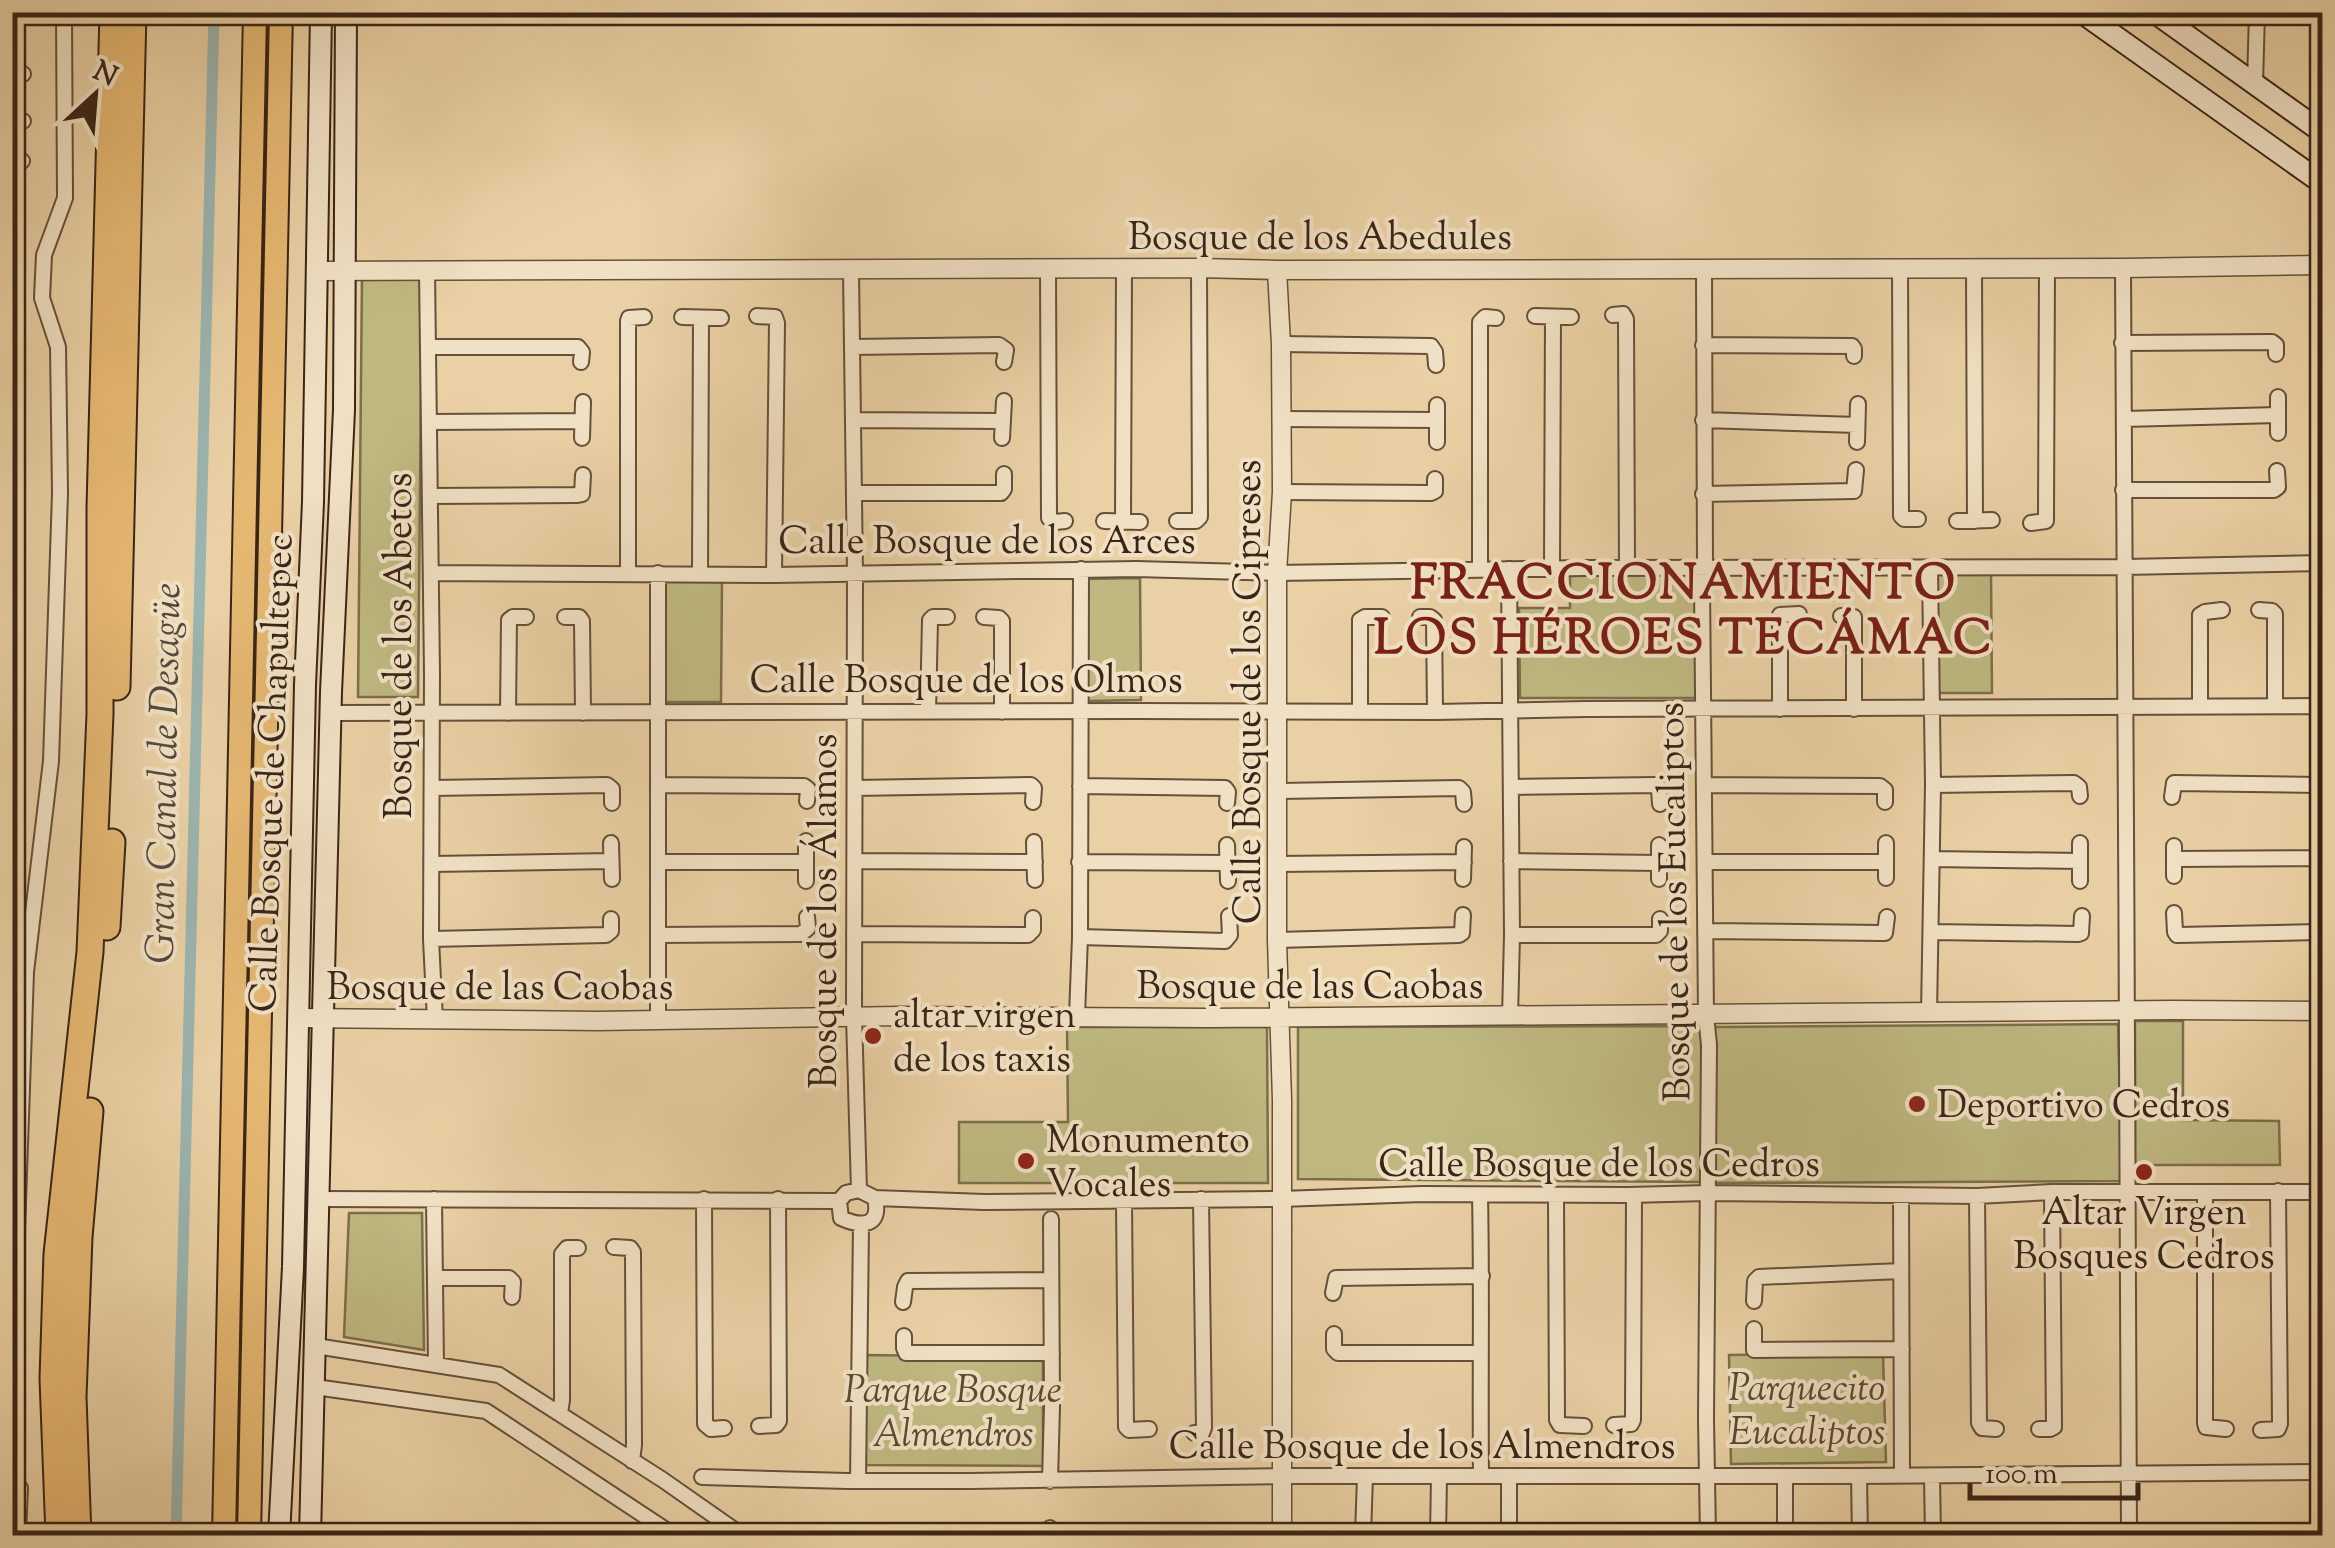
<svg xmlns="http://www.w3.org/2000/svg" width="2335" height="1548" viewBox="0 0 2335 1548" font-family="'Sorts Mill Goudy',serif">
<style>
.green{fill:#bfb981;stroke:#7c6f4c;stroke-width:2.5}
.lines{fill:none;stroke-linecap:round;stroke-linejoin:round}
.canal{stroke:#9bb5b0;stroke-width:11}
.minor-casing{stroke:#66503a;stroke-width:18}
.tertiary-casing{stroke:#66503a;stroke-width:21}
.secondary-casing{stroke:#3a2517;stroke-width:24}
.trunk-casing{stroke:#3a2517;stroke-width:26}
.motorway-casing{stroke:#3a2517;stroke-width:29}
.minor{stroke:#f1e1c4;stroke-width:14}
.tertiary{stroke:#f1e1c4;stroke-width:18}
.secondary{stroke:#f1e1c4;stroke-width:20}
.trunk{stroke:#e5b872;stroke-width:22}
.motorway{stroke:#e5b872;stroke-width:25}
.poi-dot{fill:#8f2418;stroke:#f1e1c4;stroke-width:4}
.labels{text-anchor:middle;stroke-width:8;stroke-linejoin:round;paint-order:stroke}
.street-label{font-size:38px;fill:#3a2517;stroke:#f1e1c4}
.poi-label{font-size:38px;fill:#3a2517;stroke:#f1e1c4;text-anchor:start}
.park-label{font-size:38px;font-style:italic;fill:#5b4a32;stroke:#f1e1c4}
.water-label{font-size:40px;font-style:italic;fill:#52493d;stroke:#f1e1c4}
.district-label{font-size:48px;font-weight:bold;letter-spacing:2.5px;fill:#7a1f14;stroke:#f1e1c4}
</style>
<rect width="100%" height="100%" fill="#ead1a5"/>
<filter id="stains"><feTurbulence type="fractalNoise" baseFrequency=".002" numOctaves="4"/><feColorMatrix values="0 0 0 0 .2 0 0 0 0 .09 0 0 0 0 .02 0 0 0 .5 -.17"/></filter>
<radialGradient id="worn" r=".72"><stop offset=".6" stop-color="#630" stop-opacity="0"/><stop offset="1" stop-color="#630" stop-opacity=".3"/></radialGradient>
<path class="green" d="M362 276 422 277 418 697H358Z
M1937 572H1991L1992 693H1937Z
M1695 574 1696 698H1520L1519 608H1570V575Z
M1140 578 1141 700 1088 701 1086 579Z
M664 579 722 580 721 702H665Z
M2135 1021H2183V1120L2279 1121 2280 1165H2135Z
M2118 1024 2122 1181 1714 1183 1715 1027Z
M1701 1026 1702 1182 1298 1179V1027Z
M1067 1027H1267L1268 1183H959V1122H1068Z
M349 1213H422L424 1350 344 1337Z
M1883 1353 1886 1462 1731 1464 1729 1355Z
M863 1355 1043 1357V1466L863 1465Z"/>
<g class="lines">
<path class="canal" d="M176 1536 214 12"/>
<defs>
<path id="minor" d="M12 27H14
M12 73 23 74
M2255 84 2257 12
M12 121H23
M12 160 22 161
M1704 268 1705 569 1702 584 1706 1015 1709 1045 1706 1419 1708 1536
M1900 268 1901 516 1904 519H1918
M1974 268 1975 521
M2123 268C2122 691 2131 1113 2129 1536
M1048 269 1049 518 1055 522 1065 521
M427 271 432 673 431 939 435 1020
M851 271 855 573 854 1016 859 1190
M2322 311 2320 315 2322 487
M1613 315 1623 314 1626 319 1627 568
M757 316 775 317 777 323 774 575
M1535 316 1571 317
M682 317 721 318
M2122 343 2272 342 2276 345V354
M1281 344 1431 346 1435 352 1436 365
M1703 345 1852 346 1854 349V356
M428 347H578L582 352 581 362
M852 347 999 345 1006 350 1004 362
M1437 405V442
M1281 419 1437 420
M2124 419 2278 415
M853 420 1003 421
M1703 420 1857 425
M429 422 582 421
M2278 433V397
M582 438 583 402
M1002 438 1004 401
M1857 442 1858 404
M2123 490H2274L2278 487 2277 471
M1282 492 1431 493 1435 491V479
M854 493H1001L1004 489V474
M1703 494 1854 491 1856 470
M431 496 576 495 582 494 583 475
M1104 521 1140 522
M1177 521H1196L1200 517 1199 268
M1957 521 1992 520
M1123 522 1124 268
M2031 523 2046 521V517L2047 267
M1509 569 1512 935 1510 1017
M1552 569 1553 317
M1480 570V322L1485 317 1496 318
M432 573 774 575 1136 569 1277 573 1584 568 2124 567 2322 563
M628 573V321L629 318 644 317
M658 573V1020
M700 574 701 318
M2259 610 2272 611 2275 614V705
M1841 616 1854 617V709
M565 617H579L582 621 583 713
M984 617 999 618 1002 621V712
M1420 617H1430L1434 620 1435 712
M2318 705 2321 1011
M2200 706V615L2205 612 2222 610
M1780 709V615L1799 614
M928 712 930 620 933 617H947
M1360 712V620L1365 617H1382
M330 713 1135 711 1435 712 1585 709 2322 706
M508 713 509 620 513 617H526
M658 785 804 786 808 789 807 801
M1704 785 1880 786 1885 790V802
M1933 785 2074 783 2079 787 2080 796
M1080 786 1225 788 1228 792 1227 803
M1511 787 1656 785 1659 789 1660 804
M432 788 607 785 612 789V803
M855 788 1031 785 1034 788 1033 802
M1279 791 1459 788 1463 792 1464 804
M2172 797 2174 783 2319 785
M806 841V881
M1034 842 1035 880
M611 843 612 879
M2080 843V881
M1227 845 1228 881
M2174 846V876
M1932 859 2080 861
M2174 859 2319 858
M855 861 1035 862
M1511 861 1659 863
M658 862H806
M1079 862 1227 863
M1706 862H1886
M432 864 611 861
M1278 864 1464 862
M1886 878V843
M1463 879 1464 847
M1659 879V845
M2174 913 2175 932 2177 935 2319 932
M1705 931 1881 933H1885L1887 917
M1932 932 2078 934 2081 933 2082 916
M854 934 1028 935 1033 930V918
M658 935 801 934 808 928 807 917
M1512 935H1656L1660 931V919
M1080 937 1225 941 1230 935 1229 916
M431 939 606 935 611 931V919
M1277 940 1459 935 1462 933 1463 915
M1929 1013 1933 785 1930 568
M1077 1016 1080 937 1081 569
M859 1190 875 1198C881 1226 863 1228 841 1218L839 1201 846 1193Z
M2205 1192V1423L2206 1427 2226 1429
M1480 1195C1482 1289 1480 1383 1481 1476
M1556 1195 1557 1420 1560 1425 1584 1426
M1901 1195 1902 1476
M1977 1196 1979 1423 1982 1428 1996 1429
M875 1198 984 1202 1281 1199 1422 1194 1628 1195 1708 1193 1977 1196 2052 1192H2322
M319 1199 839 1201
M434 1199 436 1365
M704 1199 705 1424 711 1429 724 1428
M1124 1200 1126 1427 1129 1430 1149 1429
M614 1247 630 1248 633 1252 634 1445 632 1461
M435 1278H509L513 1282 512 1297
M1333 1293 1336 1278 1482 1276
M1754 1301 1755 1281 1759 1277 1901 1271
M903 1302 905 1287 908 1281 1051 1280
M14 1318 26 972 51 761 60 493 58 347 42 298 44 255 65 198 64 12
M1754 1329V1350L1902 1349
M1334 1334V1349L1338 1353H1480
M904 1336V1348L906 1353H1052
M316 1346 499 1375 663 1480 743 1536
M315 1387 486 1411 675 1536
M560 1414 562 1400V1254L567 1248H578
M1614 1425 1631 1424 1633 1420 1634 1195
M759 1426 776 1425 779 1421 778 1199
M2039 1429H2050L2054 1427 2052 1192
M2261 1430 2278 1429 2280 1424 2278 1191
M1194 1433H1202L1204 1428 1201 1199
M1859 1476 1860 1536
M1932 1476 1933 1536
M702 1477 848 1481H971L1282 1476H1859L2322 1472
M858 1481 861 1225
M1050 1481 1052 1406 1051 1219
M1050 1528V1536
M18 1536 20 1488
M1363 1536 1365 1476
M1438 1536 1439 1477
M1509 1536V1476
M1785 1536V1476"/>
<path id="tertiary" d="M1277 270 1281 344 1282 492 1277 573V940L1282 1100V1536
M317 271 1199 268 1277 270 2123 268 2322 265
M298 1018 598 1021 899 1016 1208 1018 2172 1010 2322 1011"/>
<path id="secondary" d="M2081 12 2322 183
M2154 12 2322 132
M279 1536 293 1267 305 685 313 502 321 12
M310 1536 331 692 344 410 346 12"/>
<path id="trunk" d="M224 1536 255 12
M249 1536 281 12"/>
<path id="motorway" d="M117 687 133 12
M107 927 112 842
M59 1536 53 1379 57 1254 90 952 100 714V508L113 12
M78 1536 73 1397 79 1237 90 1111"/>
</defs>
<use href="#minor" class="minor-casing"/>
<use href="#tertiary" class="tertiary-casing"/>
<use href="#secondary" class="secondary-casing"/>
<use href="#trunk" class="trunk-casing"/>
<use href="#motorway" class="motorway-casing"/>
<use href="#minor" class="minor"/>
<use href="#tertiary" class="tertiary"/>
<use href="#secondary" class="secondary"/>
<use href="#trunk" class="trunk"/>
<use href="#motorway" class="motorway"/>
</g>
<g class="poi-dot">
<circle cx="873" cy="1036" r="10"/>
<circle cx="1917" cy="1104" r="10"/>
<circle cx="1026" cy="1161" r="10"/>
<circle cx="2144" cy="1172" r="10"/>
</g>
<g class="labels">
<g class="street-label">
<text x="1320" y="249">Bosque de los Abedules</text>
<text x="987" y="553">Calle Bosque de los Arces</text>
<text transform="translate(398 646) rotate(-90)" y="13">Bosque de los Abetos</text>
<text x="966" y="692">Calle Bosque de los Olmos</text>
<text transform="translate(1247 692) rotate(-90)" y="13">Calle Bosque de los Cipreses</text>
<text transform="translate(270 773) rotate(-88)" y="13">Calle Bosque de Chapultepec</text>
<text transform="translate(1673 902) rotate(-91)" y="13">Bosque de los Eucaliptos</text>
<text transform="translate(823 911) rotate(-90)" y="13">Bosque de los Álamos</text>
<text x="1310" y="998">Bosque de las Caobas</text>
<text x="500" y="999">Bosque de las Caobas</text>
<text x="1599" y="1176">Calle Bosque de los Cedros</text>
<text x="1422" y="1458">Calle Bosque de los Almendros</text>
</g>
<g class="poi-label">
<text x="893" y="1027">altar virgen<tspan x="893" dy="44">de los taxis</tspan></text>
<text x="1937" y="1117">Deportivo Cedros</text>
<text x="1046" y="1152">Monumento<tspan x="1046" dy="44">Vocales</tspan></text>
<text x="2144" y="1224" text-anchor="middle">Altar Virgen<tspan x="2144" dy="44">Bosques Cedros</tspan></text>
</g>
<g class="park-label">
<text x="1807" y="1400">Parquecito<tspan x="1807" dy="44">Eucaliptos</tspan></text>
<text x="953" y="1402">Parque Bosque<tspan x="953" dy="44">Almendros</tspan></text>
</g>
<g class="water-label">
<text transform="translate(162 773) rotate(-89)" y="14">Gran Canal de Desagüe</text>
</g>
<g class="district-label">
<text x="1684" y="598">FRACCIONAMIENTO<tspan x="1684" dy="55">LOS HÉROES TECÁMAC</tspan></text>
</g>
</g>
<rect width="2335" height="1548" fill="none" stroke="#ead1a5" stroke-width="50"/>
<rect x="15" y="15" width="2305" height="1518" fill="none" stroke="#3a2517" stroke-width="5"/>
<rect x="25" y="25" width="2285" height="1498" fill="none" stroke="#3a2517" stroke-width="2.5"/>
<g transform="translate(95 95) rotate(26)" stroke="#f1e1c4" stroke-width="8" paint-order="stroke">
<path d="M0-8L18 38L0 25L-18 38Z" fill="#3a2517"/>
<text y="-15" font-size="28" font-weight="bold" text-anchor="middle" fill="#3a2517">N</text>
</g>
<path d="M1970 1483v15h168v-15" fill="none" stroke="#3a2517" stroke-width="5"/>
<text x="1985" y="1483" font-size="30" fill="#3a2517" stroke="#f1e1c4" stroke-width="8" paint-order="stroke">100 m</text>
<rect width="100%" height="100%" filter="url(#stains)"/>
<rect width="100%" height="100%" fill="url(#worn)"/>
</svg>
